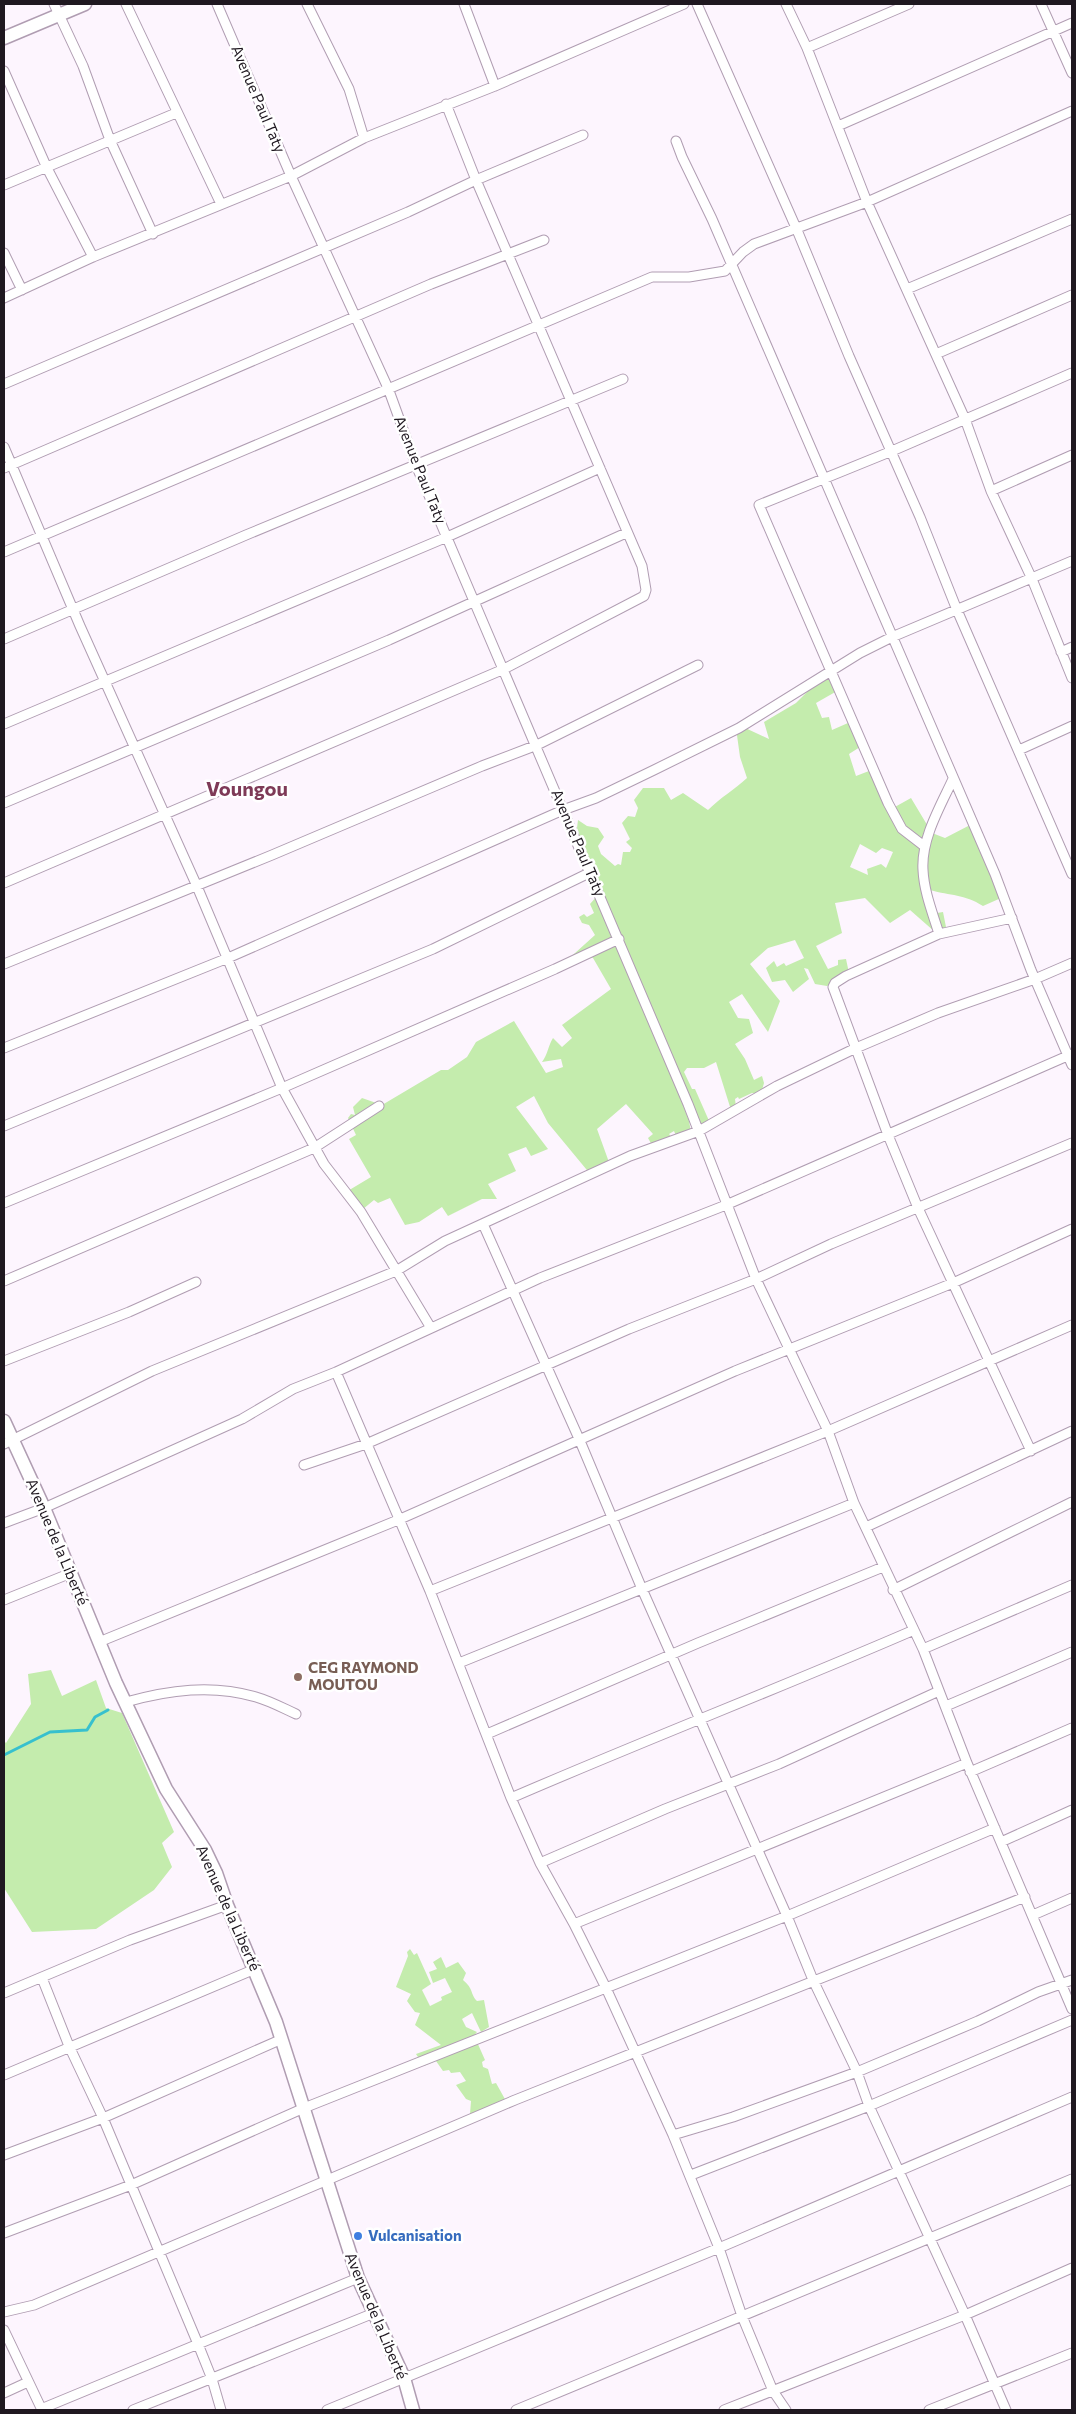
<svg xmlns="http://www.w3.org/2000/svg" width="1076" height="2414" viewBox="0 0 1076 2414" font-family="Commissioner,sans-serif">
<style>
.green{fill:#c4ecad;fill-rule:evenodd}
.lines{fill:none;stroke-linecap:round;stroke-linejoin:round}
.stream{stroke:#37c0ce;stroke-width:3}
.street-casing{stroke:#b09db2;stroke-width:11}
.secondary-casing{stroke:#b09db2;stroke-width:15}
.street{stroke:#fff;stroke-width:9}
.secondary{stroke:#fff;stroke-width:12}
.education-dot{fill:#8d6e63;stroke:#fff;stroke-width:2}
.shop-dot{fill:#3f7fe0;stroke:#fff;stroke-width:2}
.labels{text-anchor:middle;stroke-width:5;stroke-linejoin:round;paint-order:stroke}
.street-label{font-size:15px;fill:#1f1820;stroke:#fff}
.education-label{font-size:15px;font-weight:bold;fill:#785e54;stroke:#fff;text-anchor:start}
.shop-label{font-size:15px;font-weight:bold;fill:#366cbe;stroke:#fff;text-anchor:start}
.district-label{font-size:20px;font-weight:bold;fill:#7e3a57;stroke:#fff}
</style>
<rect width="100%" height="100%" fill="#fdf5fe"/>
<path class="green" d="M830 678 837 691 816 703 822 718 829 717 832 730 848 723 860 747 849 754 856 776 869 771 893 808 911 798 932 833 945 838 972 824 1001 898 983 906C964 894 951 896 930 890L937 913 943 912 946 927 935 932 910 910 890 923 865 898 835 903 842 933 816 946 828 969 838 965V960L846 959 849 973 827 986 815 984 808 969 804 968 809 979 793 992 785 980 772 982 766 968 774 961 777 967 784 963 786 966 804 958 795 940 768 948 750 964 780 1001 768 1032 742 994 729 1002 738 1018 749 1019 753 1033 735 1044 745 1059 754 1080 762 1076 764 1083 761 1094 752 1093 739 1099 738 1097 735 1099 736 1107 731 1110 716 1062 704 1068H687L684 1072 692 1089H695L710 1123 700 1129 666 1059 689 1121 691 1132 677 1138 674 1131 669 1134 673 1139 653 1147 648 1138 653 1134 626 1104 597 1129 610 1165 591 1175 548 1123 534 1096 516 1107 548 1149 531 1156 526 1147 508 1154 516 1171 488 1184 497 1199H482L448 1216 442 1207 419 1222 405 1225 390 1198 378 1203 374 1200 357 1214 346 1192 371 1177 349 1139 356 1135 348 1118 351 1114 355 1115 353 1107 362 1098 382 1105 441 1070H448L467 1057 476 1042 514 1021 546 1073 563 1067 561 1059 542 1062C548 1054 548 1046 553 1038L562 1047 572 1038 562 1025 611 989 593 958 585 953 564 963 595 935 589 925 582 923 579 917 584 914 587 917 594 913 590 904 597 896 577 828 578 820 587 826 598 828 604 837 598 846 601 854 615 866 618 864 621 865 623 852H630L632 848 626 842 630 839 622 823 628 816 635 817 638 808 634 800 643 788H664L671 800 683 793 708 810C721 797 734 790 747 778L740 757 736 728 741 726 769 739 764 722 796 703 818 681ZM860 844 876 853 882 848 893 852 886 868 881 864 867 869 868 875 850 867Z
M51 1670 62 1696 96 1680 106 1708 122 1713 174 1832 162 1843 172 1867 154 1890 96 1929 32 1932 4 1888V1741L6 1743 31 1704 28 1674Z
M410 1949 414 1955 417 1953 431 1984 422 1990 430 2006 442 2000 441 1997 452 1992 445 1978 433 1983 429 1972 437 1969 433 1962 441 1957 446 1968 458 1962 466 1973 463 1980C474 1989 470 1994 477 2001L484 2000 489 2027 481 2032 472 2013 462 2019 466 2027 477 2032 471 2039 477 2042 485 2060 482 2062 483 2067 488 2069 492 2084 496 2083 506 2101 478 2116 470 2114 471 2101 466 2099 456 2085 466 2081 460 2072 451 2073 449 2070 443 2071 436 2061 424 2066 416 2054 441 2045 415 2025 420 2013 415 2012 407 2001 411 1994 396 1987 408 1956 407 1952Z"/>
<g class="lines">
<path class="stream" d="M4 1755 50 1732 87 1730 95 1717 108 1710"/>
<defs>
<path id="street" d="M54 4 83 66 110 140 153 234
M126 4 221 204
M217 4 291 176 388 388 416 465 688 1104 756 1279 828 1431 854 1503 923 1649 967 1763 1072 2009
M307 4 349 89 364 138
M464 4 495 86
M697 4 797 230 849 356 920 517 957 610 1072 874
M786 4 807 48 867 202 965 419 991 491 1032 579 1072 678
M1041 4 1072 73
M807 48 909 4
M4 71 47 168 93 257
M838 126 1072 23
M676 141 682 157 712 219 995 874 1031 970 1072 1065
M4 185 176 113
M4 253 22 290
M907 289 1072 219
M4 298 93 257 291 176 364 138 495 86 684 4
M936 354 1072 295
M4 384 408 212 476 180 583 135
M4 447 80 626 196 884 282 1088 324 1164 361 1212 431 1328
M4 468 431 284 544 240
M991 491 1072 455
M4 552 652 277H689L725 271 743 252 754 244 867 202 1072 111
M4 639 246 535 623 379
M1061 652 1072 647
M4 724 447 537 600 468
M1019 750 1072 726
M4 803 389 640 626 533
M924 846 902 829 888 803 759 505 892 451 1072 373
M4 883 504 669 644 596 646 590 642 566 476 180 446 104
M1012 918 939 934 846 976 835 983 833 987 888 1135 918 1208 1031 1451
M939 934C933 914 924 892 923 870 921 839 940 807 953 779
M4 964 272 855 482 766 537 745 698 665
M4 1048 228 958 563 810 596 798 654 770 739 728 860 653 892 637 1072 561
M4 1126 433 949 591 872
M4 1203 282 1088 555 969 619 939
M483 1224 580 1441 642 1589 787 1916 813 1980 857 2072 869 2106 965 2315 1006 2410
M4 1281 314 1148 379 1106
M4 1361 129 1312 196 1282
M336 1372 430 1591 511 1798 540 1863 574 1924 606 1988 673 2135 719 2248 742 2316 773 2391 786 2410
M4 1444 152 1371 396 1271 445 1241 630 1156 699 1131 777 1086 856 1048 938 1013 1035 979 1072 963
M304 1465 366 1444 629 1329 756 1279 831 1244 1072 1143
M4 1523 44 1508 242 1419 293 1389 336 1372 540 1278 726 1205 1072 1054
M866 1527 1072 1431
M893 1590 1072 1502
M430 1591 828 1431 1072 1325
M4 1600 71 1573
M99 1642 398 1520 735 1371 953 1283 1072 1229
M923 1649 1072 1585
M459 1663 854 1503
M126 1702C169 1690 212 1684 256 1697 270 1701 283 1708 296 1714
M946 1706 1072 1652
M487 1734 698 1643 883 1567
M970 1772 1072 1728
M511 1798C645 1740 780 1688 914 1630
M1001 1842 1072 1810
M540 1863 665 1809 779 1764 939 1691
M1033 1915 1072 1898
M574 1924 967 1763
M42 1978 69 2046 103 2118 198 2344 212 2379 221 2410
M4 1993 130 1940 227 1905
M4 2075 255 1969
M673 2135 733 2117 857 2072 978 2021 1038 1992 1072 1980
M4 2155 103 2118 282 2039
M691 2175 869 2106 1072 2020
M4 2233 131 2185 304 2108 787 1916 995 1828
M4 2312 34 2305 515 2100 1025 1897
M4 2330 42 2410
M4 2393 28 2382
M41 2409 358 2278
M133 2410 374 2313
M327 2410 719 2248 1072 2097
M516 2410 1072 2179
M724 2410 965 2315 1072 2268
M929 2410 1072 2353"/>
<path id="secondary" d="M4 38 85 4
M4 1421 44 1508 116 1683 166 1789 205 1850 216 1873 227 1905 276 2022 358 2278 404 2378 413 2410"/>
</defs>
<use href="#street" class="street-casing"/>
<use href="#secondary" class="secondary-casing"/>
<use href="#street" class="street"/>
<use href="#secondary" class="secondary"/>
</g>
<circle class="education-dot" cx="298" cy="1677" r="5"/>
<circle class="shop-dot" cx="358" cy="2236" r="5"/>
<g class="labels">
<g class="street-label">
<text transform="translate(258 99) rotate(67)" y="5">Avenue Paul Taty</text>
<text transform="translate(420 470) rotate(68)" y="5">Avenue Paul Taty</text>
<text transform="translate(578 843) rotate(67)" y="5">Avenue Paul Taty</text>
<text transform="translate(57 1542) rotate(67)" y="5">Avenue de la Liberté</text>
<text transform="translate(228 1908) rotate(66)" y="5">Avenue de la Liberté</text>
<text transform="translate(376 2316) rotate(67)" y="5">Avenue de la Liberté</text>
</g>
<g class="education-label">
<text x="308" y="1673">CEG RAYMOND<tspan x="308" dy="17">MOUTOU</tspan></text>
</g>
<g class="shop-label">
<text x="368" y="2241">Vulcanisation</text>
</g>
<g class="district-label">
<text x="247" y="796">Voungou</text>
</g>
</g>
<rect width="1076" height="2414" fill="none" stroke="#1f1820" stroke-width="10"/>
</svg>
